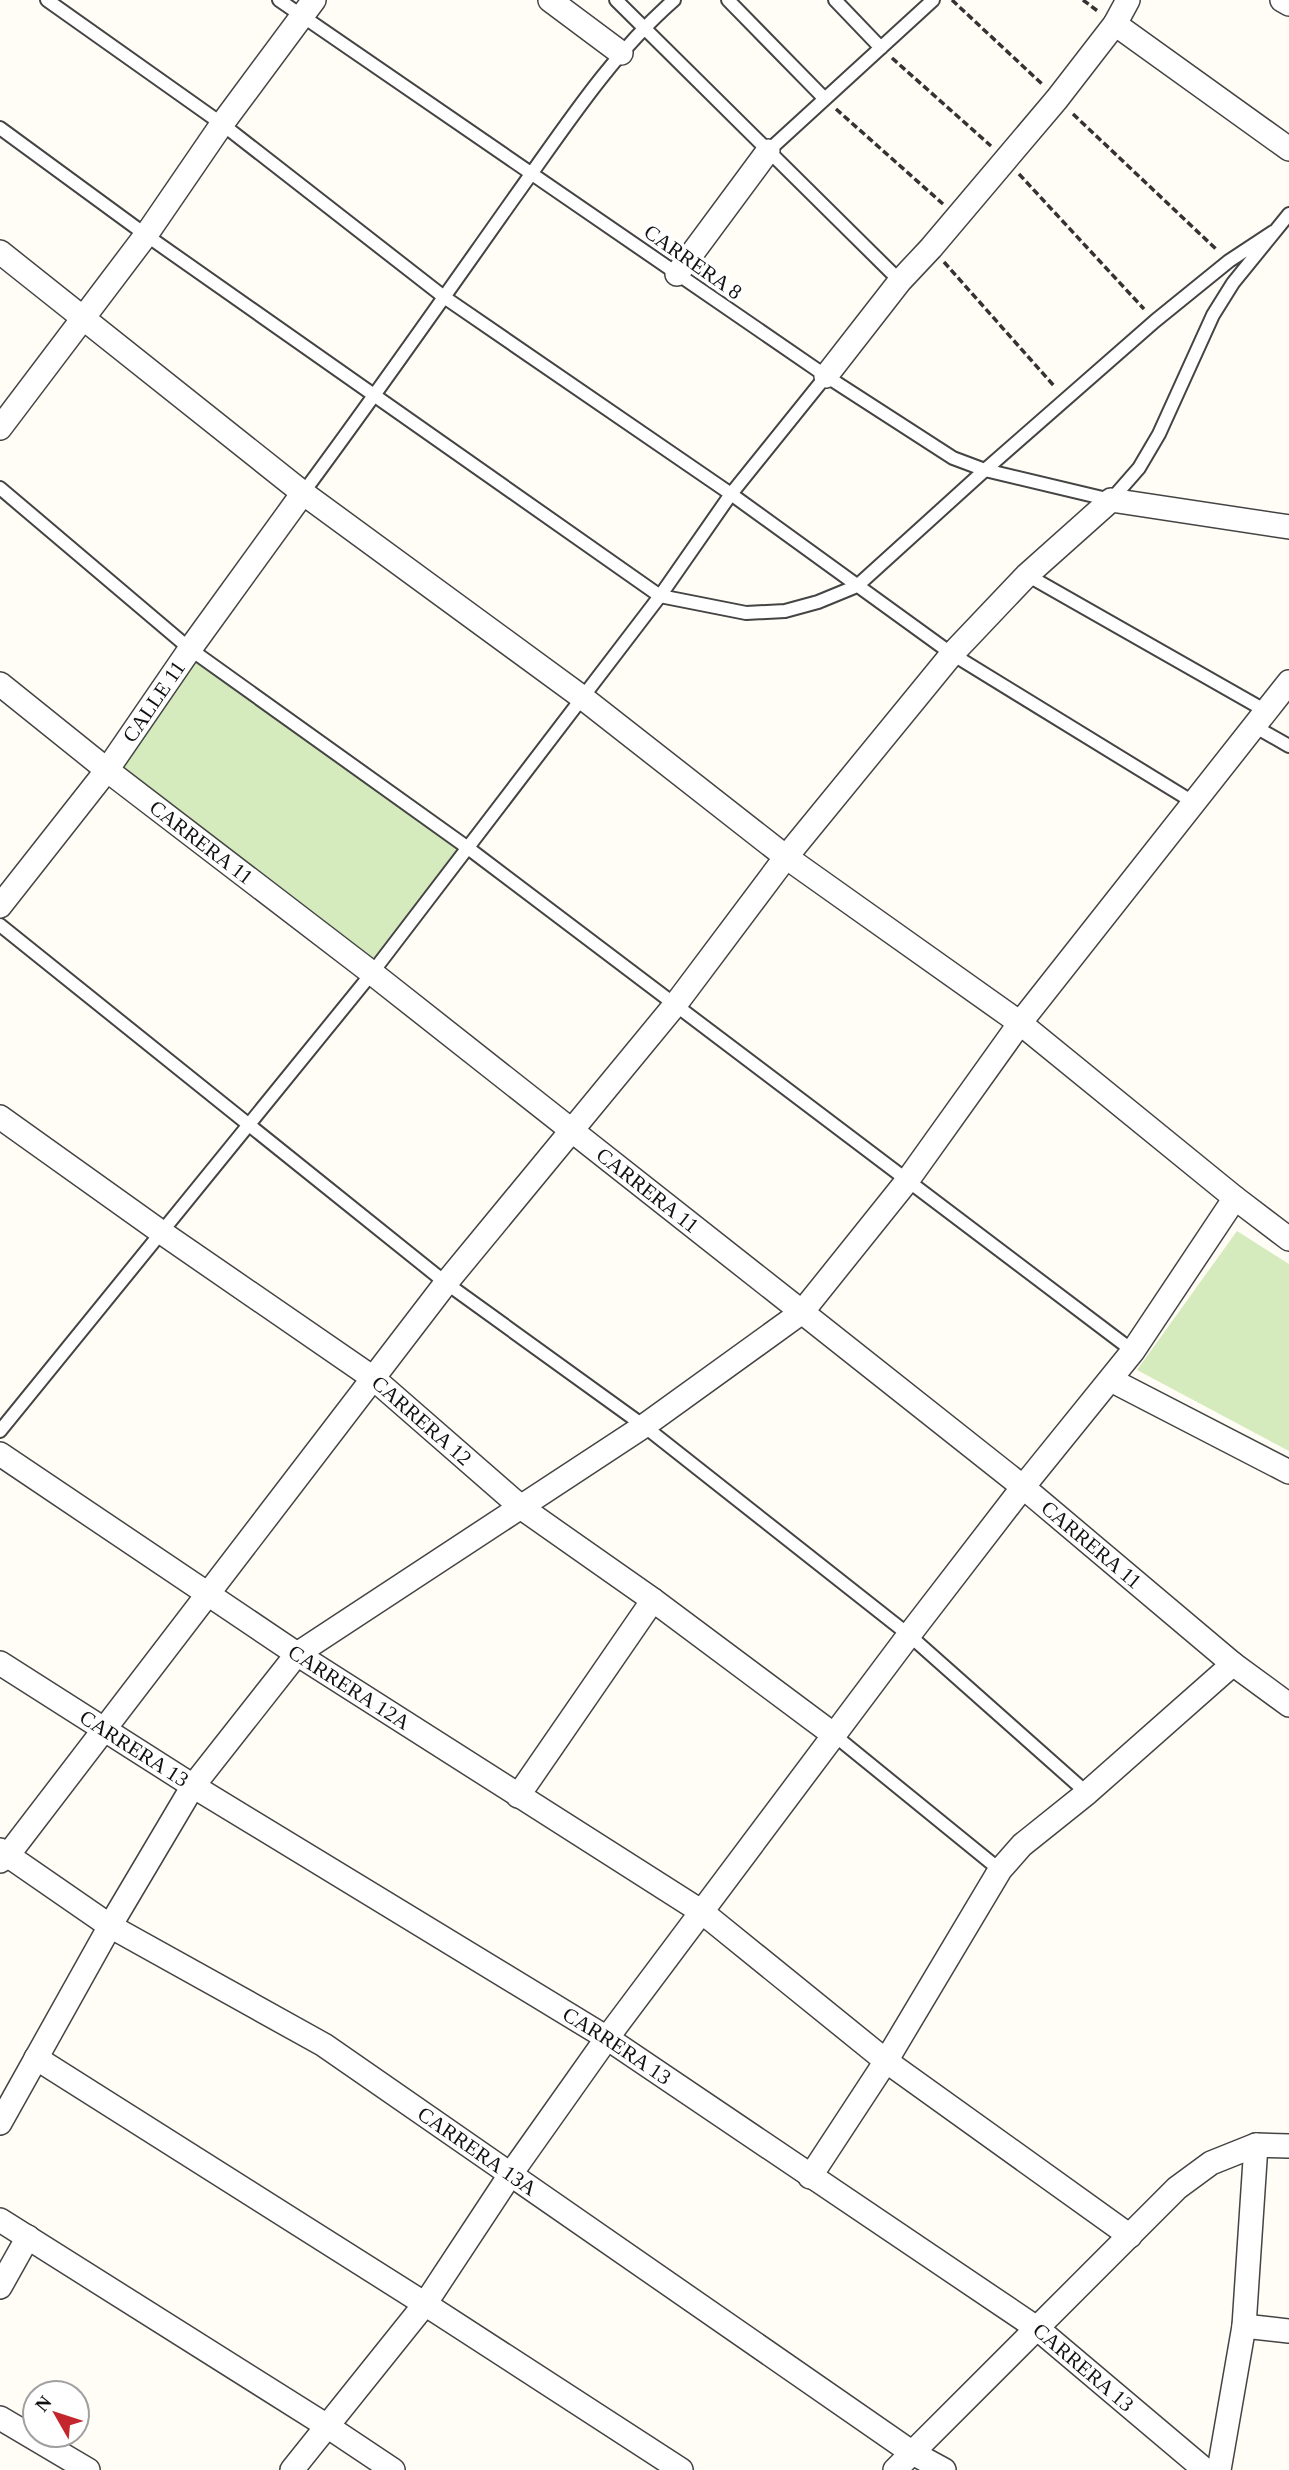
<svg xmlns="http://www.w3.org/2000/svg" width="1289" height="2470" viewBox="0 0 1289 2470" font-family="'Times New Roman',serif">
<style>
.park{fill:#d5ebbd}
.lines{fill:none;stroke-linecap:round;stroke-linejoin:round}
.service-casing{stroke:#444;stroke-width:16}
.minor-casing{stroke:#444;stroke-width:26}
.path{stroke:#333;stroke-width:3.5;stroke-dasharray:7 3.5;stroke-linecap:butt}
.service{stroke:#fff;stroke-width:12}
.minor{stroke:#fff;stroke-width:23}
.labels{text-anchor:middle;stroke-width:7;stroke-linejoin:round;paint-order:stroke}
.street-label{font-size:21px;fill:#111;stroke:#fff}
</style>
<rect width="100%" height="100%" fill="#fffdf5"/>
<path class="park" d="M192 655 460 849 369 966 115 769Z
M1237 1231 1289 1264V1451L1137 1370Z"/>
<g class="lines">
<defs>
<path id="service" d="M47 0 222 124 444 297 731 494 952 654 1193 802
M279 0 826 376 953 458 985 470 1111 500 1139 468 1159 434 1213 315 1233 283 1289 214
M616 0 900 281
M728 0 824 98
M835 0 881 48
M0 128 146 235 660 596 746 613 785 611 818 602 857 586 985 470 1155 321 1229 261 1273 232
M768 151 933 0
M0 488 190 649 468 848 1133 1351
M303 493C375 396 444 297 514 198 563 130 610 56 674 0
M1027 575 1266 711
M1254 726 1289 746
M0 925 446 1283 644 1426 909 1635 1087 1793
M0 1431 372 973 660 596 731 494 826 376
M834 1735 1000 1870"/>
<g id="minor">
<path d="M550 0 621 53"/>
<path d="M1282 0 1289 4"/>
<path d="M1115 24 1289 149"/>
<path d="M0 252 303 493 583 698 786 857 1020 1023 1235 1198 1289 1239"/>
<path d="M677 274 768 151"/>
<path d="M826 376 900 281 931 248 1057 99 1115 24 1128 0"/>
<path d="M0 428 146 235 222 124 314 0"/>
<path id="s1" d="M0 684 107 770 372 973 802 1312 1023 1487 1233 1664 1289 1705"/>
<path id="s2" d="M0 906 107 770 190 649 303 493"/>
<path id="s3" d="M0 1117 161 1232 373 1378 522 1508 653 1600 834 1735"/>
<path d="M1111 1380 1289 1472"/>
<path id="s4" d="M0 1454 297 1654 702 1912 886 2061 1130 2236"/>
<path id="s5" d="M0 1663 193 1786 607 2038 1038 2329 1205 2470"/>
<path d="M518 1796 653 1600"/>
<path id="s6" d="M0 1850 110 1926 324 2045 911 2452 944 2470"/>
<path d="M0 1861 8 1855 446 1283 675 1005 786 857 952 654 1027 575 1111 500 1289 527"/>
<path d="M36 2058 425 2304 681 2470"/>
<path d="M0 2123 110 1926 193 1786 297 1654 644 1426 802 1312 907 1181 1020 1023 1289 682"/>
<path d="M810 2177 886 2061 1000 1870 1022 1845 1087 1793 1233 1664"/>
<path d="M0 2220 327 2426 393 2470"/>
<path d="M0 2287 28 2237"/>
<path d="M1244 2326 1289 2331"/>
<path d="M0 2418 88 2470"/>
<path d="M292 2470 425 2304 510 2175 607 2038 909 1635 1023 1487 1133 1351 1235 1198"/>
<path d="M895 2470 1177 2188 1211 2163 1256 2145"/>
<path d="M1219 2470 1244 2326 1256 2145 1289 2146"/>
</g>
</defs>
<use href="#service" class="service-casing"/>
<use href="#minor" class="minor-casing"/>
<path class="path" d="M952 0 1042 84
M1083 0 1099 12
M892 58 991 146
M836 109 943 204
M1073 114 1217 250
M1019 174 1144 309
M944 262 1055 387"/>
<use href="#service" class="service"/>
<use href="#minor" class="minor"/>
</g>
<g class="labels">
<g class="street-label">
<text transform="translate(693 262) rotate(35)" y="7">CARRERA 8</text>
<text dy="7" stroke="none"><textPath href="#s2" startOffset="256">CALLE 11</textPath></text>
<text dy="7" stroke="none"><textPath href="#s1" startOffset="256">CARRERA 11</textPath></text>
<text dy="7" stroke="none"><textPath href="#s1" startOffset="822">CARRERA 11</textPath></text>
<text dy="7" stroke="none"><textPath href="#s3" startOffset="520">CARRERA 12</textPath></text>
<text dy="7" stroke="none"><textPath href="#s1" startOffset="1390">CARRERA 11</textPath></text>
<text dy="7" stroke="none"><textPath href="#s4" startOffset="420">CARRERA 12A</textPath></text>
<text dy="7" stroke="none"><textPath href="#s5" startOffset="159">CARRERA 13</textPath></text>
<text dy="7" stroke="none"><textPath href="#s5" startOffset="726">CARRERA 13</textPath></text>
<text dy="7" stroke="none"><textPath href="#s6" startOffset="565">CARRERA 13A</textPath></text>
<text dy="7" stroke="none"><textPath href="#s5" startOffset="1293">CARRERA 13</textPath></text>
</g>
</g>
<g transform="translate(56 2414) rotate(309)"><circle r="33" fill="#ffffff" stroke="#a0a0a0" stroke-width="2"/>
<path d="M0-5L12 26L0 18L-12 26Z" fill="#c4262e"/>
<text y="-10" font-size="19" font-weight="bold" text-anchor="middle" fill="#111111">N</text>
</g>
</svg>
